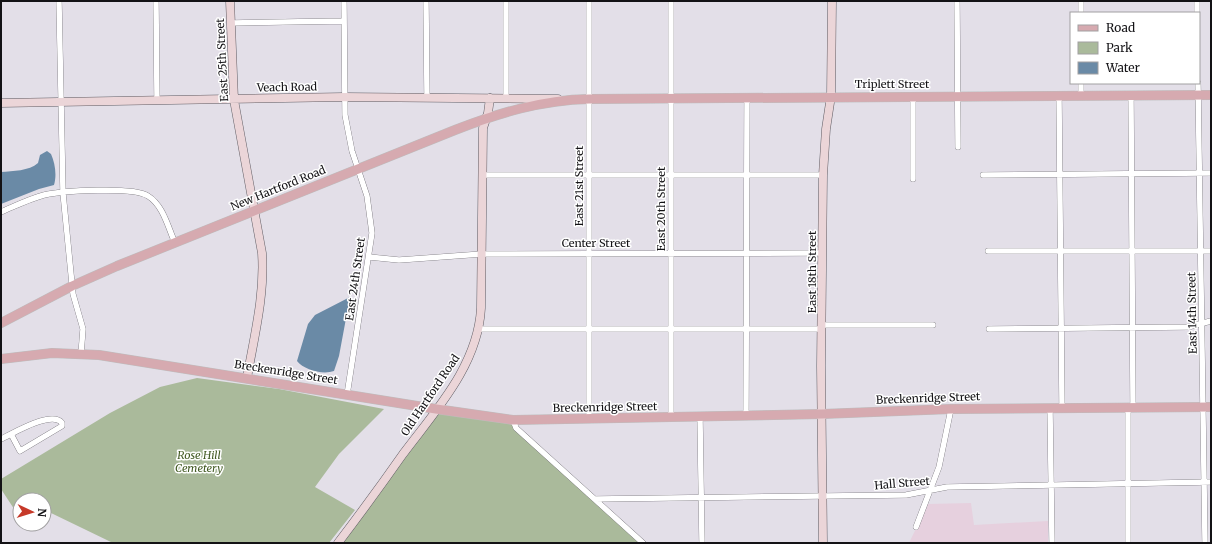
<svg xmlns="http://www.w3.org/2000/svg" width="1212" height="544" viewBox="0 0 1212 544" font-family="Merriweather,serif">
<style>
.industrial{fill:#e6d0de}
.green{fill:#aaba9b}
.water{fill:#6a8aa6}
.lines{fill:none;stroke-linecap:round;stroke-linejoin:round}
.street-casing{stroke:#605d64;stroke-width:6}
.secondary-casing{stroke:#605d64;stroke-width:9}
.primary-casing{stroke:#bdbdbd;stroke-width:10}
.street{stroke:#fff;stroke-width:5.5}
.secondary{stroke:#ebd5d8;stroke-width:8}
.primary{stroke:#d6aab0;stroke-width:9}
.labels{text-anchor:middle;stroke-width:3;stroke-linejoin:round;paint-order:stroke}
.street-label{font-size:11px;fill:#131215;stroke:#fff}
.park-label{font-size:11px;font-style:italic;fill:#425a23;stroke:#fff}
</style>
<rect width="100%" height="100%" fill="#e3dfe8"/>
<path class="industrial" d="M971 503 974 525 1048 521V543H909L928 504Z"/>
<path class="green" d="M197 378 279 389 384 409 339 454 315 487 355 510 329 543H113L51 513 44 519V500H20V518L1 489V479L110 413 160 387Z
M436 409 513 420 516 428 643 543H338Z"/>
<path class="water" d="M47 151 51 154C55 163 57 175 54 185L39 189 1 204V172C13 171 29 171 38 163L40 155Z
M350 297 339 356 334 371C323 375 304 370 297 361L308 324 315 315Z"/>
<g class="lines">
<defs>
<path id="street" d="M59 1 63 193 73 294 83 329 81 354
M156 1 157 101
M344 1 345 115 352 151 367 196 372 233 347 395
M426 1 427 98
M506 1V98
M589 1V419
M671 1V417
M957 1 958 147
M1197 1V13
M1081 13V1
M231 23 344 21
M1198 83 1205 543
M1059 95 1062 408
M1081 95V83
M1131 95 1133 408
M482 175H823
M983 175 1211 173
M913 179V96
M1 212C15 206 29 199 44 195 62 191 133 186 148 196 163 205 168 227 175 243
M988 251H1211
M369 257 399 260 482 254 823 253
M822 325H933
M479 329H822
M989 329 1188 327 1211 321
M1050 408 1052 543
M1128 408V543
M746 416 747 97
M700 417 702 543
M513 420 516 428 643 543
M1 439C14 433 52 410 62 423V426L20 451 11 434
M595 499 906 495 947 487 1211 482
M916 527 939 467 951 409"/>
<path id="secondary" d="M230 1 234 100 262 253C265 295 254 337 247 378
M1 103 344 97 558 99
M338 543C360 514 382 484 403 454 436 410 478 365 481 308L483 128 488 113 490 98
M823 543 821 366 823 175 826 129 831 96 832 1"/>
<path id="primary" d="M1 323 72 286 117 266 455 130C499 113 541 100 589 99L1211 95
M1 359 52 353 99 355 436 409 513 420 822 414 951 409 1211 407"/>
</defs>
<use href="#street" class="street-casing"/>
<use href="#secondary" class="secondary-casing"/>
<use href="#primary" class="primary-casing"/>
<use href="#street" class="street"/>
<use href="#secondary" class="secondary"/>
<use href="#primary" class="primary"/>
</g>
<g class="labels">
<g class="street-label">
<text transform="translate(222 60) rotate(-93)" y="4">East 25th Street</text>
<text x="892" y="88">Triplett Street</text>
<text transform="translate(287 87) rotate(-1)" y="4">Veach Road</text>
<text transform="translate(579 186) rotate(-90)" y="4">East 21st Street</text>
<text transform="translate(278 188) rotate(-22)" y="4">New Hartford Road</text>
<text transform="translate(661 209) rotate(-90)" y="4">East 20th Street</text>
<text x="596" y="247">Center Street</text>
<text transform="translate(812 272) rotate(-90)" y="4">East 18th Street</text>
<text transform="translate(355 279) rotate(-82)" y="4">East 24th Street</text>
<text transform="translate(1192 313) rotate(-91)" y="4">East 14th Street</text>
<text transform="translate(286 372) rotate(9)" y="4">Breckenridge Street</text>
<text transform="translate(430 395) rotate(-56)" y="4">Old Hartford Road</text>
<text transform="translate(928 398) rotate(-2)" y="4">Breckenridge Street</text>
<text transform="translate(605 407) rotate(-1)" y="4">Breckenridge Street</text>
<text transform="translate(902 483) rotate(-5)" y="4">Hall Street</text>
</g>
<g class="park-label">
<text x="199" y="459">Rose Hill<tspan x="199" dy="13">Cemetery</tspan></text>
</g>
</g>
<rect width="1212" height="544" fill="none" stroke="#131215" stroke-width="4"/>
<rect x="1070" y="12" width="130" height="72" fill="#ffffff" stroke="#a1a0a1"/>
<rect x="1078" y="25" width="20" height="6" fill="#d6aab0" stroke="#a1a0a1"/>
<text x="1106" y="32" font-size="12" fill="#131215">Road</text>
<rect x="1078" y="42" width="20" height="12" fill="#aaba9b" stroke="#a1a0a1"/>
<text x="1106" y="52" font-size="12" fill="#131215">Park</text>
<rect x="1078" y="62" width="20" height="12" fill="#6a8aa6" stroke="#a1a0a1"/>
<text x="1106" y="72" font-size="12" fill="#131215">Water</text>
<g transform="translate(32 512) rotate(94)"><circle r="19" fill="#ffffff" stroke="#a1a0a1"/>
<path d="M0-3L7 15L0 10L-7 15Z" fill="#c63929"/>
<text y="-6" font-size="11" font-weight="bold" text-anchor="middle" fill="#131215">N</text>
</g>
</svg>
